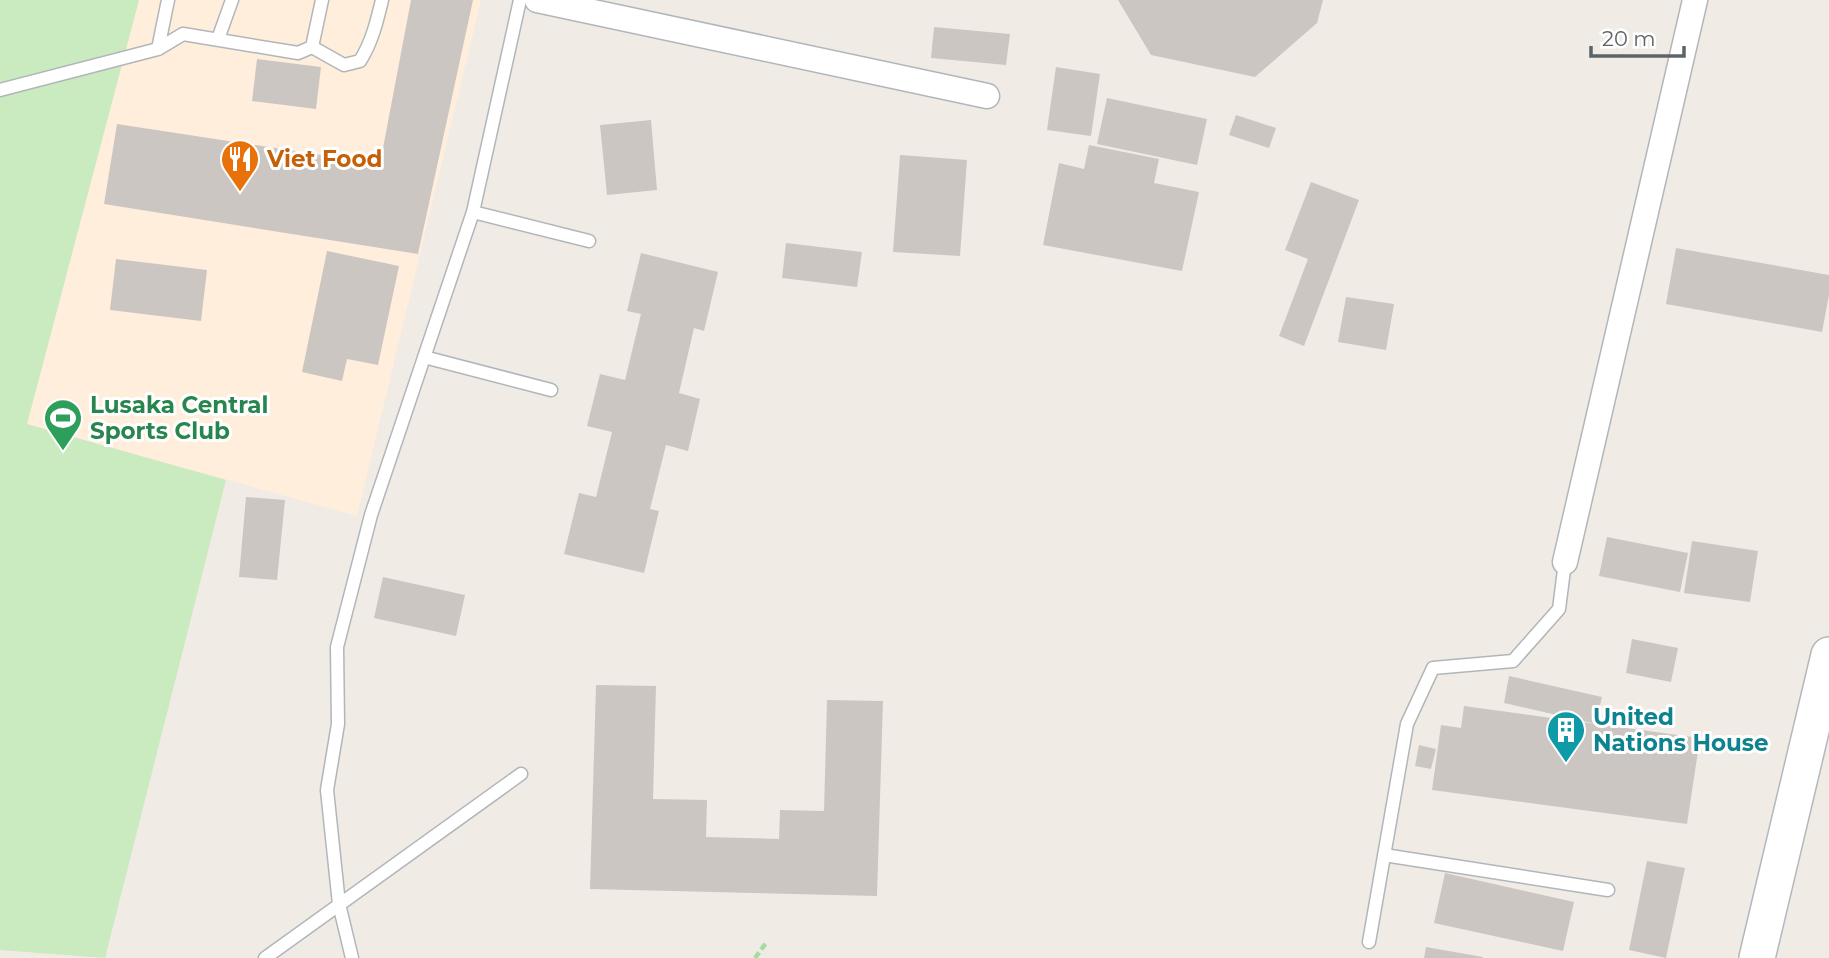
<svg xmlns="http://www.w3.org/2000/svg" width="1829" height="958" viewBox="0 0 1829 958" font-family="Montserrat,sans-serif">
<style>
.commercial{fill:#ffeedc}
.green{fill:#caeac0}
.building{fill:#ccc6c2}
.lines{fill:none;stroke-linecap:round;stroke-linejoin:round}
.service-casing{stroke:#b1b6b9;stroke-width:15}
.minor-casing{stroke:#b1b6b9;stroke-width:27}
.secondary-casing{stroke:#b2b8bb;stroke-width:38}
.path{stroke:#a2dda3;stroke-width:4.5;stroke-dasharray:7 3.5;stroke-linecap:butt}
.service{stroke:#fff;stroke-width:12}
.minor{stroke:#fff;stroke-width:24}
.secondary{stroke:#fff;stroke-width:35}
.labels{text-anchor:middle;stroke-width:6;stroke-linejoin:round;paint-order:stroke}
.food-label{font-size:23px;font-weight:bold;fill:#c56008;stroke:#fff;text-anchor:start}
.leisure-label{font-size:23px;font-weight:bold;fill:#27864d;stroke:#fff;text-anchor:start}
.culture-label{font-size:23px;font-weight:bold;fill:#0d838f;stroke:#fff;text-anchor:start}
</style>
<rect width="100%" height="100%" fill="#f1ebe5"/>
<path class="commercial" d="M139 0H481L357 516 27 424Z"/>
<path class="green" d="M0 0H139L27 424 226 480 105 958 0 950Z"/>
<path class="building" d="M411 0H473L418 254 104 204 117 124 380 164Z
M1118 0H1323L1317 23 1255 77 1151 55Z
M934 27 1010 34 1006 65 931 58Z
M257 59 321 67 316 109 252 101Z
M1056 67 1100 74 1091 136 1047 130Z
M1107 98 1207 119 1197 165 1097 144Z
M1236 115 1276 128 1269 148 1229 135Z
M651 120 657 190 607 195 600 125Z
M1089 145 1159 159 1154 183 1199 192 1182 271 1043 245 1059 163 1084 169Z
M900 155 967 160 960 256 893 252Z
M1311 182 1359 200 1304 346 1279 336 1308 259 1285 250Z
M786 243 862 252 857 287 782 278Z
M1676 248 1829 275V295L1822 332 1666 304Z
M327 251 399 266 378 365 347 359 342 381 302 372Z
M641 253 718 272 704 331 694 328 679 393 700 399 688 451 666 445 650 509 659 511 644 573 564 554 579 493 596 497 612 432 587 426 600 374 625 380 641 314 627 311Z
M116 259 207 270 201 321 110 310Z
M1346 297 1394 304 1386 350 1338 342Z
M246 497 285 500 277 580 239 577Z
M1607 537 1688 553 1680 592 1599 576Z
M1692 541 1758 551 1750 602 1684 593Z
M383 577 465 595 456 636 374 618Z
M1632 639 1678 648 1671 682 1626 673Z
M1509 676 1602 697 1596 724 1504 703Z
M596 685 656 686 653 799 707 800 706 837 779 839 780 810 824 811 827 700 883 701 877 896 590 889Z
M1464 706 1700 738 1687 824 1432 790 1441 725 1461 728Z
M1419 745 1436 749 1431 769 1415 766Z
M1647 861 1685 868 1666 958 1629 950Z
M1445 873 1574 902 1563 951 1434 923Z
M1426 947 1483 957V958H1424Z"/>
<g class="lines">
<defs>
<path id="service" d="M322 0 312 47 344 65 360 61C372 42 377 21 382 0
M520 0 473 212 589 241
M218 39 232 0
M158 49 168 0
M0 90 158 49 183 34 298 53 312 47
M424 357 551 390
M1384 855 1608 890
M1369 942 1407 724 1433 668 1513 661 1559 609 1565 562
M265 958 521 774
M352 958 339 904 327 790 338 724 337 647 371 515 473 212"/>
<path id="minor" d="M537 0 987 96
M1565 562 1695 0"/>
<path id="secondary" d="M1757 958 1829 655"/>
</defs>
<use href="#service" class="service-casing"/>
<use href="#minor" class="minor-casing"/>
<use href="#secondary" class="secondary-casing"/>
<path class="path" d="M755 958 766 943"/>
<use href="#service" class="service"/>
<use href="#minor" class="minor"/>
<use href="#secondary" class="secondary"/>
</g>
<defs>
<symbol id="restaurant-pin" viewBox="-11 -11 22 30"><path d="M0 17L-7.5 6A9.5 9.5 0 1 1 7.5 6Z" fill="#e8710a" stroke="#fff"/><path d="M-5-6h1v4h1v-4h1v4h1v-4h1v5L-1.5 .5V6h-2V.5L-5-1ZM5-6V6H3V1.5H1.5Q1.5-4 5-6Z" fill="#fff"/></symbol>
<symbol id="stadium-pin" viewBox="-11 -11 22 30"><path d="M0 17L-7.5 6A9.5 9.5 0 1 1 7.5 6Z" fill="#2e9e5b" stroke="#fff"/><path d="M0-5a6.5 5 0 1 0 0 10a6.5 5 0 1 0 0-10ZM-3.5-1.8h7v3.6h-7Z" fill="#fff"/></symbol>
<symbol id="building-pin" viewBox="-11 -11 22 30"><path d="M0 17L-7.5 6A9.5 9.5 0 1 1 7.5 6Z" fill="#0f9aa8" stroke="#fff"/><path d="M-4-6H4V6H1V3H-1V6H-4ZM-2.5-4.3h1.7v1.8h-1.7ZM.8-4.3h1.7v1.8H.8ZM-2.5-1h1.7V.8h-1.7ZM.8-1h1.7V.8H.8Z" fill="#fff"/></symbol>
</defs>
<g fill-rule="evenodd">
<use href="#restaurant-pin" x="218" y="137" width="44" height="60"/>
<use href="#stadium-pin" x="41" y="396" width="44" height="60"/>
<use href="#building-pin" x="1544" y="708" width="44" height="60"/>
</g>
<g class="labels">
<g class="food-label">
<text x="267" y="167">Viet Food</text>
</g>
<g class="leisure-label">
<text x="90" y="413">Lusaka Central<tspan x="90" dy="26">Sports Club</tspan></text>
</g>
<g class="culture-label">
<text x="1593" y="725">United<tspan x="1593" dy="26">Nations House</tspan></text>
</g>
</g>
<path d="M1591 46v10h93v-10" fill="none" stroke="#5d6467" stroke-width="3.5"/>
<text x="1602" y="46" font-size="21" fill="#5d6467" stroke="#ffffff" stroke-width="5" paint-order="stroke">20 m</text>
</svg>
